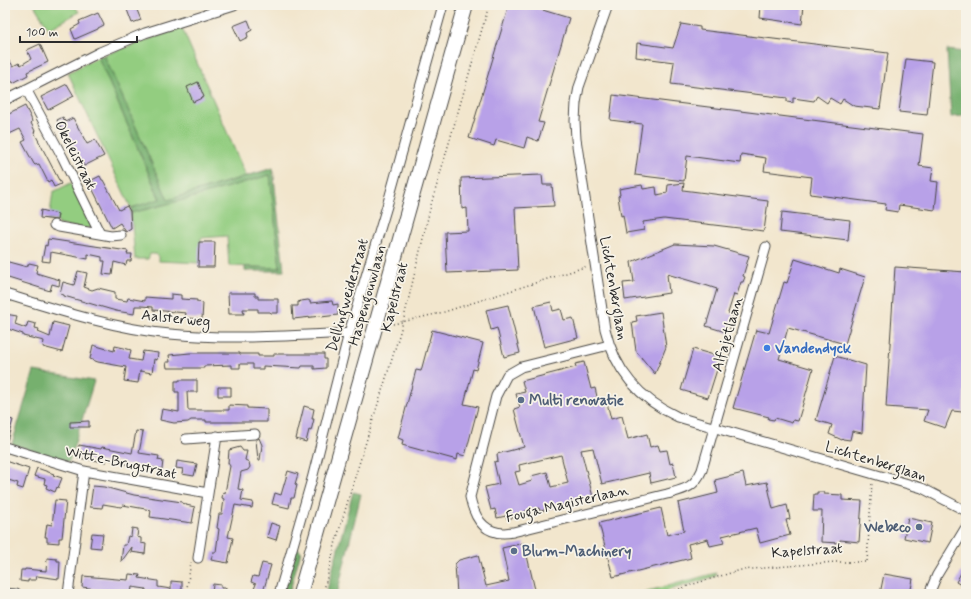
<svg xmlns="http://www.w3.org/2000/svg" width="971" height="599" viewBox="0 0 971 599" font-family="Mynerve,sans-serif">
<style>
.green{fill:#93cd80;stroke:#5f7c56}
.forest{fill:#76b06e;stroke:#506e4c}
.building{fill:#b8a1e8;fill-rule:evenodd}
.lines{fill:none;stroke-linecap:round;stroke-linejoin:round}
.street-casing{stroke:#494743;stroke-width:11}
.primary-casing{stroke:#494743;stroke-width:16}
.path{stroke:#494743;stroke-width:1.5;stroke-dasharray:1 3;stroke-linecap:butt}
.street{stroke:#fff;stroke-width:9}
.primary{stroke:#fff;stroke-width:14}
.shop-dot{fill:#3f7fe0;stroke:#f7f3e8;stroke-width:1.5}
.service-dot{fill:#5c6f8a;stroke:#f7f3e8;stroke-width:1.5}
.labels{text-anchor:middle;stroke-width:3.5;stroke-linejoin:round;paint-order:stroke}
.street-label{font-size:15px;fill:#2b2b2b;stroke:#f7f3e8}
.shop-label{font-size:15px;font-weight:bold;fill:#366cbe;stroke:#f7f3e8;text-anchor:start}
.service-label{font-size:15px;font-weight:bold;fill:#4e5e75;stroke:#f7f3e8;text-anchor:start}
</style>
<rect width="100%" height="100%" fill="#f7f3e8"/>
<filter id="ink" filterUnits="userSpaceOnUse"><feTurbulence type="fractalNoise" baseFrequency=".025" numOctaves="2"/><feDisplacementMap in="SourceGraphic" scale="8" xChannelSelector="R" yChannelSelector="G"/><feConvolveMatrix kernelMatrix="1 2 1 2 8 2 1 2 1" color-interpolation-filters="sRGB"/></filter>
<filter id="wash" filterUnits="userSpaceOnUse"><feTurbulence type="fractalNoise" baseFrequency=".012" numOctaves="4" result="noise"/><feDisplacementMap in="SourceGraphic" scale="16" xChannelSelector="R" yChannelSelector="G"/><feGaussianBlur stdDeviation="0.9" result="paint"/><feColorMatrix in="noise" values="0 0 0 0 0 0 0 0 0 0 0 0 0 0 0 0 0 1.4 0 .05"/><feComposite in="paint" operator="in"/></filter>
<g filter="url(#wash)">
<rect width="100%" height="100%" fill="#f2e6cd"/>
<path class="green" d="M34 5H74L79 12 49 29Z
M182 28 246 176 168 200 104 55Z
M98 57 160 200 131 208 68 73Z
M270 174 280 268 229 266 227 236 201 238 200 263 159 261 158 256 155 254H150L148 259H135L131 213 187 199Z
M71 183 92 226 89 229 59 225 58 221 49 220 53 192Z
M716 573V576L656 594H637Z"/>
<path class="forest" d="M947 50 966 52V110L962 116 951 117Z
M104 55 168 200 273 168 284 271H245V267L280 268 270 175 187 199 131 213V208L160 199 98 57Z
M34 371 94 381 69 462 12 444Z
M353 492 361 494 337 594H326Z
M297 548 301 551 289 594H283Z"/>
<g id="blocks">
<path class="building" d="M131 5H135L141 20 132 23 126 7Z
M509 5H526L569 18 538 122 544 123 538 141 527 137 524 148 496 140 494 146 469 138Z
M761 5H804L802 24 760 18Z
M98 13 104 25 98 28V29L75 39 71 29 80 24 79 21Z
M248 20 252 30 247 33 248 37 240 41 233 26Z
M681 24 700 27V30L888 53 880 109 854 106 843 99 840 104 830 98 827 103 817 96 814 101 793 98V103L787 102V98L671 84 674 62 636 57 637 43 673 48Z
M40 44 48 62 27 72 28 75 13 83 11 79 10 80 5 71V63L9 60 13 66 19 63 21 65 31 59 27 50Z
M906 59 933 62 927 115 899 112Z
M198 82 204 97 193 102 187 87Z
M67 84 74 96 48 110 41 97Z
M613 95 923 134 919 166 933 168 931 181 938 182 935 210 899 205 898 212 885 210 886 204 810 194 812 177 764 171 766 158 741 154 740 163 687 156 684 181 635 175 642 124 610 120Z
M25 106 31 118 32 122 31 123 35 131 34 132 61 184 54 187 51 180 48 182 39 164 35 165 34 164 22 142 26 140 20 129 5 136V116Z
M63 117 65 122 73 118 87 144 95 140 104 156 84 166 82 162 79 164 57 120Z
M542 175 543 185H552L554 206 515 208 518 270 447 273 445 232 468 231 467 208 462 209 461 178Z
M100 176 102 180H103L119 210 127 206 130 211 131 229 126 232 120 223 112 228 91 186 94 184 92 180Z
M684 183 683 190 768 201 764 231 664 219 643 222 644 230 626 233 623 215 621 216 618 196 620 195 619 189 642 185 643 189 656 187 657 195 667 193 668 185Z
M41 210 58 214 57 220 40 218Z
M782 212 850 220 848 240 780 232Z
M48 239 128 251 127 254H132L131 261H127L126 265 114 262 112 275 103 274 105 261H102V257L88 254V259L51 252 50 262 42 261 45 245 47 246Z
M199 242H215L214 267H198Z
M675 244 714 246 749 256 743 276 745 277 743 282H741L737 295 734 294 728 313 733 315 729 333 706 326 717 289 708 286 667 274 669 293 625 300 623 283 634 282 631 262Z
M795 259 839 273 840 269 865 277 845 344 788 328 779 359 813 369 798 421 793 420 792 423 775 418 774 420 768 419 769 417 733 408 756 330 769 333 784 282 787 283Z
M5 261 27 267 29 263 38 265 36 273 60 280 59 286 52 284 50 291 5 277Z
M895 267 966 272V364L963 412 952 411 945 428 924 421 928 410 886 407Z
M78 271 87 273 84 287 92 290 98 288 115 292V299L127 301 128 298 145 301V297L171 299V294L181 295V299L197 300V302L203 303 202 319 185 318 186 313 153 310V307L141 306H135L134 314 116 311 64 296V295L60 294 63 282 74 285Z
M228 293H255V296H258V299H278V313H271L270 312H258V309H243L244 314H229Z
M308 300 310 301V303L332 301 333 305 338 304V315L321 317V316L293 319 292 306H298V302L301 301Z
M551 302 553 311 561 309 564 320 573 318 578 338 544 347 534 306Z
M508 305 520 353 504 357 497 328 491 330 486 310Z
M661 312 666 347 655 374 636 351 632 322 637 321 636 316Z
M5 314 17 316 15 324 26 328 28 322 36 324 35 328 39 329 38 332 50 337 53 322 69 326 62 352 43 347 44 341 23 336V334L5 328Z
M432 330 483 343 476 370 473 369 464 404 478 407 465 456 458 454 457 460 402 445 403 440 398 438 416 370 421 371Z
M93 345 114 351 115 346 124 348 131 350 129 359 141 361 143 351 158 353 157 360 154 359 152 373 140 371 138 383 124 381 126 367 98 362 90 359Z
M693 349 721 357 708 398 681 390Z
M190 353H240V354H258V356H274V354H324V359H326V368L314 369V366H302L301 368 263 366V369H253V364H240V368H232V365L204 366V368H167L166 362H170L169 355Z
M835 356 866 365 862 433 852 431 850 440 843 439 842 440 829 434 832 425 816 420Z
M584 362 591 389 595 388 598 401 606 399 611 419 622 416 628 439 647 434 650 447 658 445 660 451 667 450 670 464 673 463 676 477 651 483 649 473 602 484 593 448 581 450 593 497 572 503V501L565 505 540 511 539 508 525 511 526 515 507 519 506 516 497 518 495 509 491 510 485 487 499 484 494 462 498 461 497 454 524 447 514 409 520 407 516 394 525 392 522 381 576 367 575 364ZM561 455 568 483 551 487 547 472 531 476 532 481 519 485 515 472 520 471 519 465Z
M179 380H197V392H187L188 410H229V405L247 406V408L267 409V422H206V420H191L188 422 174 423 160 420 162 409 179 412V392H175V381H179Z
M218 387H231V396H218Z
M304 406 314 409 312 419H314L311 431 309 430 306 442 296 439Z
M5 418 13 420 7 441H5Z
M89 421V427H70V422Z
M136 431 143 432 139 453 159 456 158 460 163 461 162 469 135 466 120 463 121 462 107 459 106 462 77 458 79 445 101 449 102 447 132 453Z
M259 438 262 445 260 460H258L256 440Z
M240 447 243 451H247L245 460 249 462 250 467 248 470 241 472 238 489 243 490 241 500 253 502 252 508 235 505 228 537 233 538 228 563 211 560 213 552H216L219 529 217 528 219 514H222L224 499 222 498 223 492 225 493 230 466 228 463 229 450Z
M5 461 29 469 23 489 17 487 18 483 5 479Z
M177 461 197 464 194 476 182 474 183 469 176 468Z
M37 468 54 474 53 475 62 478 58 488 57 487 55 492 46 488 47 485 44 484 45 479 34 476Z
M288 471 298 474 295 484 297 485 294 498H291L289 508 272 504 275 493 281 495Z
M743 473 746 486 767 482 773 509 787 505 790 519 786 520 790 535 760 543 756 528 722 536 724 543 710 546 708 539 688 544 691 558 613 577 599 523 661 508 667 535 684 531 678 503 718 493 715 480Z
M93 486 104 487 134 495 182 502V503L186 504V505L195 507 192 523 150 517 151 510 123 505 121 507 103 504 102 508 90 507Z
M817 492H824V494L842 495V500L862 501 859 542 840 540 839 543 821 542 822 511H813L814 494H817Z
M55 500 66 501 62 538H59V543L47 542V537H45L47 524 52 525Z
M908 518 932 523 928 543 904 538Z
M271 523 280 526 276 540 267 537Z
M132 528 138 529 137 537 141 538V543L146 544 145 554 131 552 132 547 121 562 123 545H126L128 536 131 537Z
M92 533 103 534 101 548 90 547Z
M524 543 536 594H457L455 564 459 560 478 555 486 586 509 581 502 548Z
M47 558 57 559V561H60L59 579 37 576 36 580H28V582L20 581 21 570H25V569L46 571Z
M262 563 271 565 263 592 254 589 256 584 251 582 253 576 258 577Z
M966 564V588L956 582Z
M129 574 140 575 139 578 158 581V587L171 589V581L182 582V590H180V594H145L146 589 132 587 131 594 82 587 83 576 128 580Z
M884 574 913 579 910 594H880Z
M213 584 221 585V588H226L225 594H212Z"/>
</g>
</g>
<g filter="url(#ink)">
<use href="#blocks" fill-opacity="0" stroke="#494743" stroke-width="1"/>
<g class="lines">
<defs>
<path id="street" d="M608 5 579 87 576 103 575 121 576 139 605 329C615 371 639 399 678 417L922 488 966 511
M26 89 63 158 100 234
M5 100 100 52 145 33 234 5
M54 225 59 227 111 236 121 235
M5 294C57 310 116 329 170 334 229 340 289 336 349 333
M609 345 521 367 507 375 496 396 470 497C475 521 487 537 513 532L667 494C685 489 694 488 702 470L766 247
M186 439 255 434
M5 447 84 471 208 493
M198 558 217 436
M5 593 16 594
M68 594 84 471
M279 594 312 479 349 333 387 206 443 5
M929 594 937 575 966 527"/>
<path id="primary" d="M300 594 466 5"/>
</defs>
<use href="#street" class="street-casing"/>
<use href="#primary" class="primary-casing"/>
<path class="path" d="M389 325 444 312 588 266
M186 594 191 562
M323 594 336 541 355 477 392 359 403 322 431 205 489 5
M664 594 700 582 741 570 835 562H867L872 482"/>
<use href="#street" class="street"/>
<use href="#primary" class="primary"/>
</g>
</g>
<circle class="shop-dot" cx="767" cy="348" r="4"/>
<g class="service-dot">
<circle cx="521" cy="400" r="4"/>
<circle cx="919" cy="527" r="4"/>
<circle cx="514" cy="551" r="4"/>
</g>
<g class="labels">
<g class="street-label">
<text transform="translate(76 155) rotate(63)" y="5">Okeleistraat</text>
<text transform="translate(614 288) rotate(80)" y="5">Lichtenberglaan</text>
<text transform="translate(347 295) rotate(-74)" y="5">Dellingweidestraat</text>
<text transform="translate(367 295) rotate(-74)" y="5">Haspengouwlaan</text>
<text transform="translate(394 297) rotate(-76)" y="5">Kapelstraat</text>
<text transform="translate(176 318) rotate(6)" y="5">Aalsterweg</text>
<text transform="translate(727 334) rotate(-74)" y="5">Alfajetlaan</text>
<text transform="translate(876 461) rotate(17)" y="5">Lichtenberglaan</text>
<text transform="translate(121 462) rotate(12)" y="5">Witte-Brugstraat</text>
<text transform="translate(567 503) rotate(-13)" y="5">Fouga Magisterlaan</text>
<text transform="translate(807 550) rotate(-4)" y="5">Kapelstraat</text>
</g>
<g class="shop-label">
<text x="775" y="353">Vandendyck</text>
</g>
<g class="service-label">
<text x="529" y="405">Multi renovatie</text>
<text x="911" y="532" text-anchor="end">Webeco</text>
<text x="522" y="556">Blum-Machinery</text>
</g>
</g>
<rect width="971" height="599" fill="none" stroke="#f7f3e8" stroke-width="20"/>
<path d="M20 36v6h117v-6" fill="none" stroke="#2b2b2b" stroke-width="2"/>
<text x="26" y="36" font-size="12" fill="#2b2b2b" stroke="#f7f3e8" stroke-width="3" paint-order="stroke">100 m</text>
</svg>
